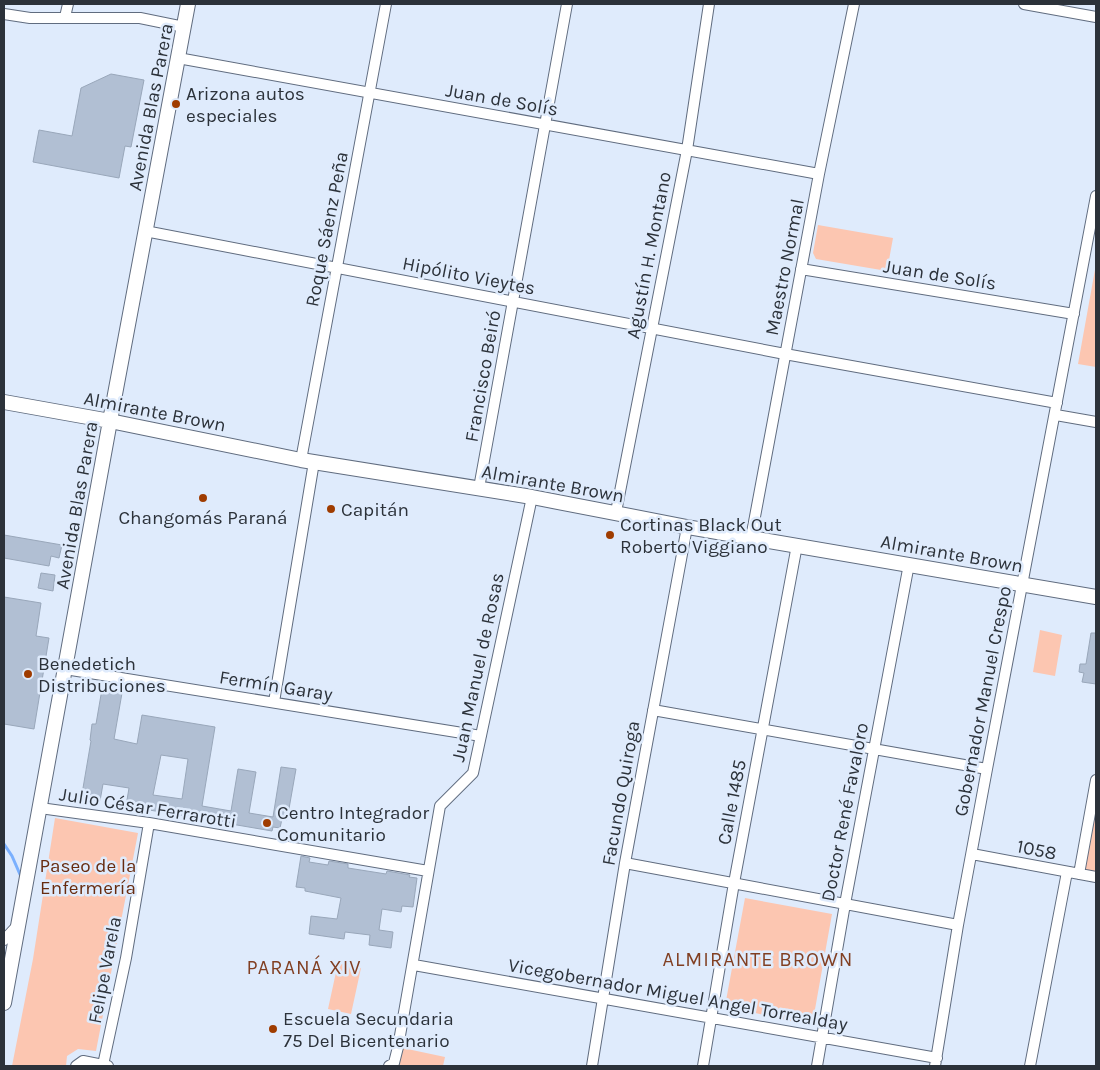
<svg xmlns="http://www.w3.org/2000/svg" width="1100" height="1070" viewBox="0 0 1100 1070" font-family="Karla,sans-serif">
<style>
.green{fill:#fcc6b1}
.lines{fill:none;stroke-linecap:round;stroke-linejoin:round}
.stream{stroke:#7ab0fe;stroke-width:3}
.building{fill:#b1bfd3;stroke:#99a7ba;fill-rule:evenodd}
.street-casing{stroke:#606c7f;stroke-width:12}
.secondary-casing{stroke:#606c7f;stroke-width:16}
.street{stroke:#fff;stroke-width:10}
.secondary{stroke:#fff;stroke-width:14}
.poi-dot{fill:#9f3c00;stroke:#dfebfc;stroke-width:2}
.labels{text-anchor:middle;stroke-width:5;stroke-linejoin:round;paint-order:stroke}
.poi-label{font-size:19px;fill:#2c323a;stroke:#dfebfc;text-anchor:start}
.street-label{font-size:19px;fill:#2c323a;stroke:#dfebfc}
.park-label{font-size:19px;fill:#672b0f;stroke:#dfebfc}
.neighbourhood-label{font-size:20px;letter-spacing:1px;fill:#813f22;stroke:#dfebfc}
</style>
<rect width="100%" height="100%" fill="#dfebfc"/>
<path class="green" d="M818 225 893 238 887 271 816 259 813 253Z
M1096 264V367L1078 364Z
M1040 630 1062 635 1055 676 1033 672Z
M1096 793V877L1079 874Z
M55 818 138 833 96 1051 78 1049 67 1056 66 1066H12L33 959Z
M745 898 832 914 812 1026 725 1006Z
M338 963 361 968 351 1014 328 1009Z
M398 1047 445 1057 443 1066H389Z"/>
<g class="lines">
<path class="stream" d="M4 844 12 856 22 879"/>
</g>
<path class="building" d="M111 74 144 80 131 147 125 146 119 178 33 162 39 130 72 136 81 88Z
M4 535 62 545 59 558 51 556 49 566 4 558Z
M41 573 55 575 53 591 38 588Z
M4 597 41 603 36 636 49 638 34 729 4 724Z
M1091 633H1096V684L1082 682 1084 673 1079 672 1080 664H1086Z
M102 689 122 693 114 739 137 744 142 715 215 727 202 806 231 811 238 769 256 772 249 813 273 817 281 767 296 769 287 820 282 819 280 828 273 827 272 831 126 806 129 788 103 784 100 801 88 799 89 796 82 794 91 741 90 740 92 724H96ZM161 755 188 759 182 799 153 795Z
M301 856 310 858 309 862 328 865 329 861 348 864V868L386 874 387 871 410 875 409 877 417 878 413 907 402 906 401 912 382 909 379 930 393 932 391 948 369 945 370 935 345 932 344 939 309 934 311 916 337 919 341 898 305 891V888L296 887Z"/>
<g class="lines">
<defs>
<path id="street" d="M1024 4 1096 17
M4 14 30 18H140L184 27
M65 17 68 4
M178 58 819 174
M145 231 785 354 1057 403
M801 269 1074 314
M1056 415 1096 422
M301 460 386 4
M479 488 567 4
M616 512 687 150 709 4
M751 538 819 174 854 4
M65 669 481 736
M274 702 314 462
M653 710 987 769
M40 808 149 823 428 871
M972 854 1096 877
M625 863 958 925
M1079 874 1096 780
M4 940 18 925
M414 965 937 1058
M103 1065 126 958 149 823
M76 1066 83 1061 108 1066
M389 1066 394 1063 398 1047 440 806 473 773 532 497
M592 1066 625 863 687 527
M703 1066 734 883 797 545
M817 1066 845 904 909 564
M935 1066 958 925 987 769 1096 196
M1030 1066 1067 872"/>
<path id="secondary" d="M4 402 110 421 301 460 532 497 687 527 1096 597
M4 1003 110 421 188 4"/>
</defs>
<use href="#street" class="street-casing"/>
<use href="#secondary" class="secondary-casing"/>
<use href="#street" class="street"/>
<use href="#secondary" class="secondary"/>
</g>
<g class="poi-dot">
<circle cx="176" cy="104" r="5"/>
<circle cx="203" cy="498" r="5"/>
<circle cx="331" cy="509" r="5"/>
<circle cx="610" cy="535" r="5"/>
<circle cx="28" cy="674" r="5"/>
<circle cx="267" cy="823" r="5"/>
<circle cx="273" cy="1029" r="5"/>
</g>
<g class="labels">
<g class="poi-label">
<text x="186" y="100">Arizona autos<tspan x="186" dy="22">especiales</tspan></text>
<text x="341" y="516">Capitán</text>
<text x="203" y="524" text-anchor="middle">Changomás Paraná</text>
<text x="620" y="531">Cortinas Black Out<tspan x="620" dy="22">Roberto Viggiano</tspan></text>
<text x="38" y="670">Benedetich<tspan x="38" dy="22">Distribuciones</tspan></text>
<text x="277" y="819">Centro Integrador<tspan x="277" dy="22">Comunitario</tspan></text>
<text x="283" y="1025">Escuela Secundaria<tspan x="283" dy="22">75 Del Bicentenario</tspan></text>
</g>
<g class="street-label">
<text transform="translate(502 99) rotate(10)" y="7">Juan de Solís</text>
<text transform="translate(150 107) rotate(-79)" y="7">Avenida Blas Parera</text>
<text transform="translate(326 229) rotate(-79)" y="7">Roque Sáenz Peña</text>
<text transform="translate(648 255) rotate(-79)" y="7">Agustín H. Montano</text>
<text transform="translate(784 267) rotate(-79)" y="7">Maestro Normal</text>
<text transform="translate(940 274) rotate(9)" y="7">Juan de Solís</text>
<text transform="translate(469 275) rotate(11)" y="7">Hipólito Vieytes</text>
<text transform="translate(482 376) rotate(-80)" y="7">Francisco Beiró</text>
<text transform="translate(155 411) rotate(11)" y="7">Almirante Brown</text>
<text transform="translate(553 483) rotate(10)" y="7">Almirante Brown</text>
<text transform="translate(76 505) rotate(-80)" y="7">Avenida Blas Parera</text>
<text transform="translate(952 553) rotate(10)" y="7">Almirante Brown</text>
<text transform="translate(477 667) rotate(-78)" y="7">Juan Manuel de Rosas</text>
<text transform="translate(276 685) rotate(9)" y="7">Fermín Garay</text>
<text transform="translate(982 701) rotate(-79)" y="7">Gobernador Manuel Crespo</text>
<text transform="translate(620 793) rotate(-80)" y="7">Facundo Quiroga</text>
<text transform="translate(731 802) rotate(-79)" y="7">Calle 1485</text>
<text transform="translate(148 807) rotate(9)" y="7">Julio César Ferrarotti</text>
<text transform="translate(844 812) rotate(-79)" y="7">Doctor René Favaloro</text>
<text transform="translate(1037 849) rotate(11)" y="7">1058</text>
<text transform="translate(104 970) rotate(-79)" y="7">Felipe Varela</text>
<text transform="translate(678 994) rotate(10)" y="7">Vicegobernador Miguel Angel Torrealday</text>
</g>
<g class="park-label">
<text x="88" y="872">Paseo de la<tspan x="88" dy="22">Enfermería</tspan></text>
</g>
<g class="neighbourhood-label">
<text x="758" y="966">ALMIRANTE BROWN</text>
<text x="304" y="974">PARANÁ XIV</text>
</g>
</g>
<rect width="1100" height="1070" fill="none" stroke="#2c323a" stroke-width="10"/>
</svg>
